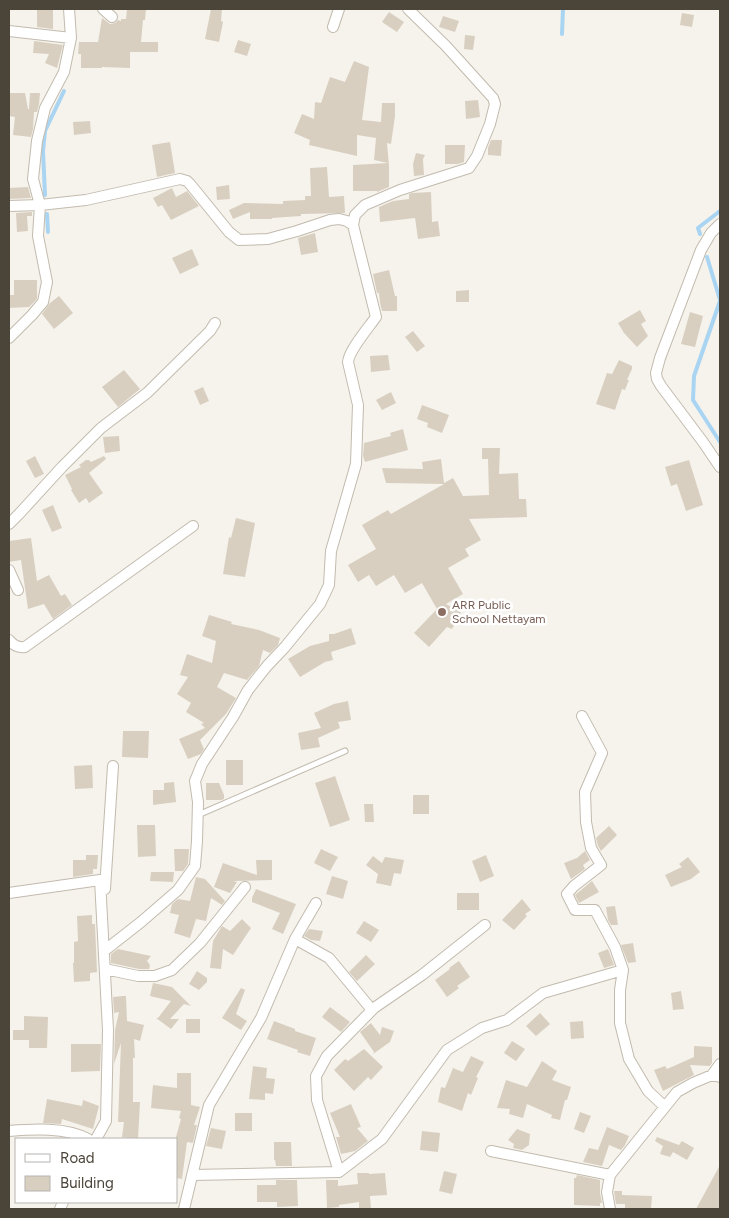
<svg xmlns="http://www.w3.org/2000/svg" width="729" height="1218" viewBox="0 0 729 1218" font-family="Figtree,sans-serif">
<style>
.lines{fill:none;stroke-linecap:round;stroke-linejoin:round}
.stream{stroke:#a9d4f2;stroke-width:4}
.building{fill:#d8cfc1}
.service-casing{stroke:#c2bbae;stroke-width:7}
.minor-casing{stroke:#c2bbae;stroke-width:12}
.service{stroke:#fff;stroke-width:5}
.minor{stroke:#fff;stroke-width:10}
.education-dot{fill:#8d6e63;stroke:#fff;stroke-width:2}
.labels{text-anchor:middle;stroke-width:5;stroke-linejoin:round;paint-order:stroke}
.education-label{font-size:12px;fill:#785e54;stroke:#fff;text-anchor:start}
</style>
<rect width="100%" height="100%" fill="#f6f3ec"/>
<g class="lines">
<path class="stream" d="M562 34 563 9
M45 195 43 151 45 131 64 91
M47 214 48 232
M700 234 698 228 720 211
M707 257 720 300
M720 301 694 376 693 400 720 442"/>
</g>
<path class="building" d="M127 9H146L145 20H143L141 42H158V52H130V68L102 67V68H81V54H78L79 42H98L102 18 110 24 115 23 118 20 121 21V19H126Z
M211 9H222L221 21 223 22 219 42 205 39Z
M37 10H53V29L37 27Z
M389 12 404 22 397 32 382 22Z
M682 13 694 15 692 27 680 25Z
M443 16 459 21 455 32 439 27Z
M465 35 475 36 473 50 464 49Z
M238 40 251 44 247 56 234 52Z
M34 41 63 45 57 68 45 63 49 54 33 53Z
M354 61 369 67 362 120 381 122 382 103H395V116L391 144 387 143 389 166V187L377 192V191H353V165L388 163 374 160 376 138 357 135V156L309 145 310 140 294 133 302 114 314 119 315 102 321 103 330 77 345 82Z
M9 93H25L28 109H29L30 93H40L39 104 37 112H34L33 129 31 137 13 135 15 117 9 116Z
M478 100 480 117 466 119 465 101Z
M90 121 91 133 74 135 73 122Z
M491 140H502L501 156 488 155V148Z
M170 142 175 173 157 177 152 145Z
M445 145H465L464 162 458 164H445Z
M416 153 425 155 423 159 424 175 414 176 413 164Z
M327 167 329 197 344 196 345 213 301 214V216L272 218V219H250V212L233 219 229 210 244 203 283 204V201L305 200V196H311L310 168Z
M229 185 230 199 217 200 216 187Z
M28 187 31 198 9 199V188Z
M172 188 176 197 187 191 199 206 171 220 162 205 158 207 153 198Z
M431 192 432 222 438 221 440 236 418 239 415 218 380 222 379 207 393 201 409 199V194L412 193Z
M32 212V216H27L28 231 17 232 16 213Z
M315 233 318 252 301 255 298 238Z
M192 249 199 265 180 274 172 258Z
M389 270 395 296H397V311H382L380 303 379 293H377L373 274Z
M14 280H37V299L29 307 9 308V295H14Z
M469 290V302H456V291Z
M59 296 73 313 54 329 42 314 50 303Z
M640 310 646 321 641 324 648 336 637 347 624 333 618 323Z
M690 312 703 316 695 347 681 344Z
M413 331 425 346 417 352 405 337Z
M388 355 390 370 371 372 370 356Z
M619 360 632 366V369L627 380H629L625 390 622 389 615 410 596 404 607 373 612 374Z
M124 370 140 389 118 407 102 387Z
M203 387 209 401 200 405 194 391Z
M391 392 396 403 382 410 376 400Z
M422 405 449 415 442 433 427 427 428 423 417 419Z
M403 429 408 450 365 462 363 456 364 443 391 436 390 433Z
M119 436 120 451 105 453 103 437Z
M482 448H500L499 474 518 473 519 499H526L527 517 469 519 481 540 465 549 469 556 448 568 463 594 446 604 461 612 452 629 447 627 429 647 414 633 437 609 422 583 405 593 394 575 376 586 369 575 358 582 348 565 376 549 362 525 388 510 391 514 444 484 386 483 382 468 423 469 422 462 441 459 444 483 453 478 463 496 489 495 488 459H482Z
M35 456 44 474 35 478 26 461Z
M104 456 106 459 89 473 103 493 89 503 86 498 79 503 71 490 72 489 65 475 81 467 79 465 86 460H89L91 462Z
M689 460 703 505 686 511 677 484 671 486 665 467Z
M53 505 62 528 52 532 42 510Z
M236 518 255 523 245 577 223 574 229 537 231 538Z
M31 538 37 581 49 575 61 596 65 594 72 605 53 619 44 604 28 609 21 560 9 562V550H10L9 541Z
M209 615 232 622 231 624 259 630 280 638 278 645 270 653 263 650 259 666 247 680 224 673 217 687 236 698 226 714 200 740 204 749 201 754 188 759 179 739 205 728 201 724 204 723 186 712 191 703 177 694 188 677 180 675 187 654 212 663 216 641 202 636Z
M351 628 356 644 331 652 333 660 325 662 300 677 288 659 310 646 329 641V634H334Z
M348 701 351 720 338 722 340 728 318 738 320 747 301 750 298 733 321 728 314 713 334 704Z
M123 731H149L148 758 122 757Z
M226 760H243V785H226Z
M92 765 93 788 75 789 74 766Z
M335 776 350 820 330 827 315 783Z
M174 782 176 802 153 805V790H164V783Z
M206 783H219L224 795V799L221 800H206Z
M413 795H429V814H413Z
M364 804H373L374 822H365Z
M137 825H155L156 856 138 857Z
M609 826 617 835 601 851 598 846 596 838Z
M174 849H189L188 864 183 871H175Z
M321 849 338 857 330 871 314 863Z
M585 851 590 860 583 865 585 869 571 879 564 863 577 858Z
M86 855H98L97 869H93V874L73 877V860H86Z
M486 855 494 876 480 882 472 861Z
M373 856 382 863 385 857 404 860 401 874 394 873 391 886 376 883 378 874 366 865Z
M688 857 700 872 691 879 671 887 665 875 682 867 679 864Z
M256 860H272V880L233 881 237 882 230 893 214 887 223 863 257 875Z
M151 872H174L173 882 150 881Z
M332 876 348 881 343 899 326 894Z
M196 877 205 879 225 901 222 905 211 898 206 921 196 919 190 938 174 933 179 915 170 913 172 904 178 899 190 901Z
M592 881 599 892 579 903 575 895Z
M256 889 296 904 283 934 272 929 280 913 252 902V898Z
M457 893H479V910H457Z
M522 899 531 910 525 914 527 916 514 930 502 920Z
M615 906 618 925H611L608 920 606 907Z
M92 915V924H95L97 972 90 973V981L74 982 73 963H74V942L78 941 77 916Z
M242 919 251 928 233 955 223 949 221 969 210 968 213 941 222 926 230 931Z
M364 921 379 930 371 942 356 933Z
M309 929 323 931 320 941 311 940 304 936Z
M633 943 636 962 628 963 621 945Z
M118 949 151 956 147 961 150 965 149 969H139L111 963V954Z
M608 949 614 965 604 968 598 953Z
M366 955 375 964 357 981 349 972Z
M459 961 470 977 457 986 459 988 447 997 435 980 450 969 449 968Z
M197 971 207 978V982L199 990 189 984Z
M153 983 172 987 191 1006 184 1004 170 1019H179L171 1029 156 1018H158L171 1001 150 996Z
M241 988 245 990 236 1014 247 1021 241 1030 222 1018Z
M681 991 684 1009 673 1010 671 993Z
M123 996H126L127 1021 144 1025 140 1041 134 1039 135 1058H133V1102H140L138 1139 122 1137 124 1122H118L121 1043 114 1064 115 1030 119 1012 114 1013 113 997Z
M330 1007 350 1022 341 1032 322 1017Z
M540 1013 550 1024 536 1036 526 1026Z
M24 1016 48 1017 47 1048H29V1040H13V1030H24Z
M186 1019H200V1033H186Z
M274 1021 295 1029V1031L316 1038 310 1056 297 1052 298 1050 267 1039Z
M583 1021 584 1038 571 1039 570 1022Z
M371 1023 380 1035 382 1027 394 1031 390 1042 373 1054 374 1052 360 1032Z
M512 1041 525 1049 516 1061 504 1053Z
M71 1044H101L100 1071 71 1072Z
M694 1046 712 1047V1063L710 1066 690 1065 694 1075 663 1091 654 1070 665 1066 667 1069 694 1057Z
M364 1049 383 1067 371 1080 368 1077 354 1091 334 1070 345 1059 348 1061Z
M471 1056 484 1062 476 1077 478 1078 471 1095 468 1093 462 1111 438 1102 441 1087 445 1088 453 1068 463 1072Z
M542 1061 557 1071 552 1080 571 1087 567 1100H565L560 1120 551 1118 552 1115 527 1104 523 1118 509 1114 510 1109 497 1108 506 1080 527 1087Z
M253 1066 267 1068 266 1078 275 1079 273 1094 265 1093V1100L249 1099Z
M177 1073H191V1105L200 1107 194 1125H197L193 1143 187 1142 182 1179 176 1178V1137L181 1119 179 1118 181 1111 151 1108 153 1085 177 1088Z
M47 1099 82 1106 83 1100 99 1106 93 1129 62 1119 61 1124 43 1123Z
M351 1104 361 1127 357 1128 368 1141 355 1151 341 1154 336 1137H340L330 1113Z
M580 1112 591 1116 584 1133 574 1129Z
M235 1113H252V1131H235Z
M607 1127 629 1136 625 1145 621 1150 609 1145 602 1166 583 1162 589 1148 598 1150Z
M211 1128 226 1131 222 1149 206 1146Z
M517 1129 530 1134 529 1145 522 1150 513 1148 514 1144 508 1140Z
M422 1131 440 1133 438 1152 420 1150Z
M657 1137 679 1145 682 1141 694 1148 687 1160 673 1152 670 1157 660 1154 663 1146 655 1141Z
M274 1142H291L292 1166H276L275 1160H274Z
M720 1165V1209H696Z
M444 1171 457 1174 452 1194 439 1191Z
M357 1173H369V1174L385 1173 387 1195 370 1196 371 1209H359V1202L339 1205V1207L327 1208 326 1180H338V1186L358 1184Z
M577 1175 600 1180V1193L602 1203H600V1206L574 1205V1178H576Z
M276 1180H297L298 1206 277 1207V1202H257V1185H276Z
M614 1191H622V1195L652 1196 651 1209H625V1204H616Z"/>
<g class="lines">
<defs>
<path id="service" d="M198 815 345 751"/>
<path id="minor" d="M103 9 112 17
M333 27 339 9
M9 31 71 38
M9 206 40 205 86 200 180 179 187 181 190 184 229 232 239 240 268 239 297 231 330 220 339 219 347 221 353 225
M720 224 711 233 701 250 660 358 656 373 657 379 661 386 703 442 720 467
M9 338 32 315 43 302 47 282 38 236 40 205 33 179 37 141 45 108 64 72 71 38 69 9
M9 524 19 514 62 467 101 428 147 393 210 331 215 323
M9 570 18 590
M9 640C13 645 18 648 25 647L193 526
M582 716 602 753 585 792 586 822 591 848 601 865 574 886 567 894 575 910H595L615 947 623 970 620 990V1023L629 1059 648 1091 665 1107
M105 889 113 766
M9 893 100 880 108 1030 106 1121 96 1139
M295 939 329 958 372 1010
M104 951 141 922 178 890 195 866 197 841 198 802 195 781 202 764 233 717 248 690 267 666 285 647 320 604 329 585 331 551 356 464 358 405 348 362C349 350 369 327 376 317L353 225 355 215 365 205 400 190 469 168 477 156 490 124 495 104 493 98 446 46 408 9
M105 969 138 976H155L172 970 200 943 245 887
M712 1075 720 1064
M9 1131C33 1129 66 1127 88 1139
M491 1151 610 1175
M339 1172 317 1100 316 1076 327 1056 374 1008 422 975 485 925
M192 1175 339 1172 382 1139 447 1050 482 1028 507 1020 543 993 623 970
M60 1209 63 1202
M184 1209 209 1105 261 1018 295 939 316 903
M610 1209 607 1192 610 1175 677 1092 693 1083 712 1075 720 1077"/>
</defs>
<use href="#service" class="service-casing"/>
<use href="#minor" class="minor-casing"/>
<use href="#service" class="service"/>
<use href="#minor" class="minor"/>
</g>
<circle class="education-dot" cx="442" cy="612" r="5"/>
<g class="labels">
<g class="education-label">
<text x="452" y="609">ARR Public<tspan x="452" dy="14">School Nettayam</tspan></text>
</g>
</g>
<rect width="729" height="1218" fill="none" stroke="#4b4439" stroke-width="20"/>
<rect x="15" y="1138" width="162" height="65" fill="#ffffff" stroke="#b7b4b0"/>
<rect x="25" y="1154" width="25" height="8" fill="#ffffff" stroke="#b7b4b0"/>
<text x="60" y="1163" font-size="15" fill="#4b4439">Road</text>
<rect x="25" y="1176" width="25" height="15" fill="#d8cfc1" stroke="#b7b4b0"/>
<text x="60" y="1188" font-size="15" fill="#4b4439">Building</text>
</svg>
